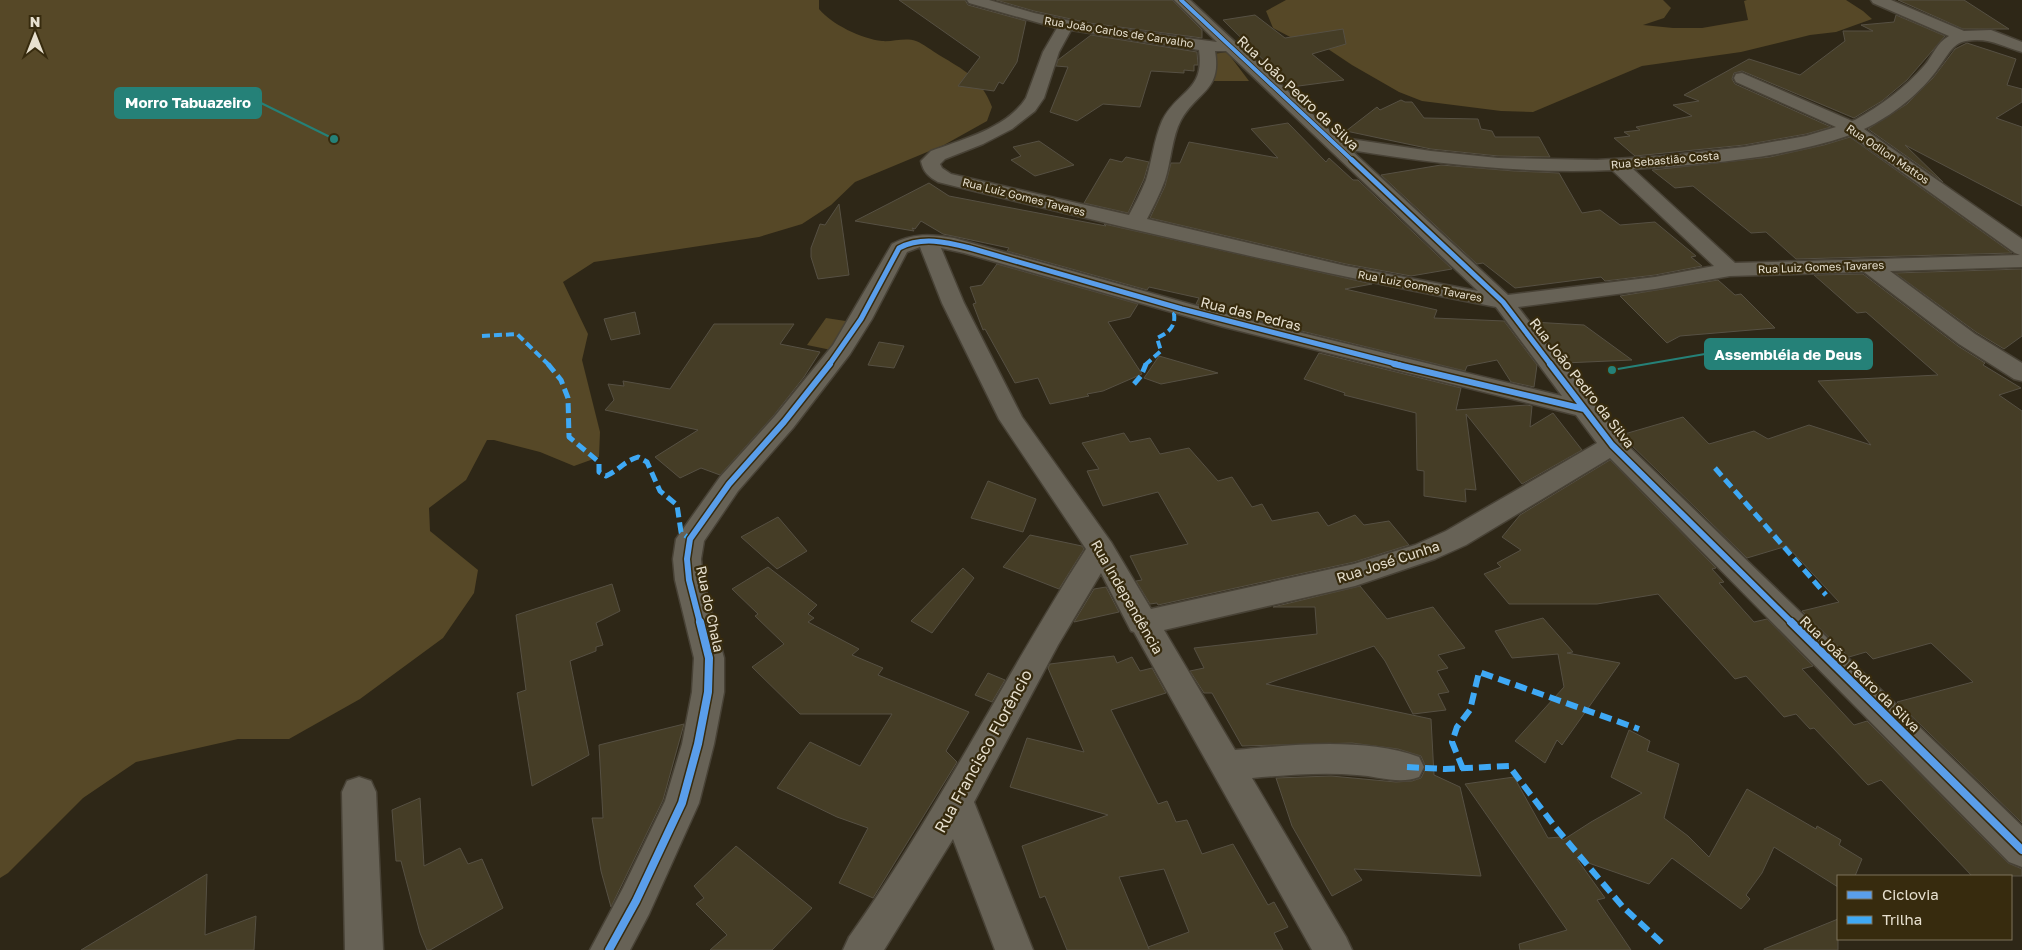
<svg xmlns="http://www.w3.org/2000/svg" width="2022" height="950" viewBox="0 0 2022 950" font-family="'Golos Text',sans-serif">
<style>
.green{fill:#564827}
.building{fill:#453d26;stroke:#565043;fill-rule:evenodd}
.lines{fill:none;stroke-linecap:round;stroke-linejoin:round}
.minor-casing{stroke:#484236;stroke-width:3}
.minor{fill:#676256;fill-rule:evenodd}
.quiet-far2{stroke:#3fa9f5;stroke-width:4;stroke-dasharray:8 4;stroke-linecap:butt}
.quiet-far1{stroke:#3fa9f5;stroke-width:5;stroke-dasharray:10 5;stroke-linecap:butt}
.quiet{stroke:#3fa9f5;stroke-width:6;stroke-dasharray:12 6;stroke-linecap:butt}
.cycleway-far3-casing{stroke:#372b0e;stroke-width:5.5}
.cycleway-far2-casing{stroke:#372b0e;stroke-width:8}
.cycleway-far1-casing{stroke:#372b0e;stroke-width:9}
.cycleway-casing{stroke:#372b0e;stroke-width:11}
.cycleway-far3{stroke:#5a9eea;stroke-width:4}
.cycleway-far2{stroke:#5a9eea;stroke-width:5}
.cycleway-far1{stroke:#5a9eea;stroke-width:6}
.cycleway{stroke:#5a9eea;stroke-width:8}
.labels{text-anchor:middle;stroke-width:4.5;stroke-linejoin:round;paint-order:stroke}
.far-street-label{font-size:11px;fill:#e7e0cf;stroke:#372b0e}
.street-label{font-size:14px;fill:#e7e0cf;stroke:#372b0e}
.near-street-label{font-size:16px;fill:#e7e0cf;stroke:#372b0e}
.leader{fill:none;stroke:#258178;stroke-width:2}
.callout-dot{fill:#258178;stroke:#372b0e;stroke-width:2}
.callout{fill:#258178;stroke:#258178;stroke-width:2}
.callout-label{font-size:15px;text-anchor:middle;font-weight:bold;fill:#fff}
</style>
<rect width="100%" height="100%" fill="#2e2717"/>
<path class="green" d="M0 0H819V9C831 24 862 39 882 41 893 42 905 37 916 41 924 44 932 51 939 55 964 70 981 78 992 107L987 121 944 145 855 182 831 205 802 224 759 237 594 262 563 282 588 334 582 360 600 432 599 457 574 466 540 452 494 440H487L466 480 429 508 430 531 478 570 474 593 443 638 360 699 289 739H238L136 762 83 798 8 873 0 878Z
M1286 0H1663L1671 8 1664 18 1643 25 1673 28H1702L1748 20 1744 1 1747 0H1846L1863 11 1872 19 1836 32 1810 35 1741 52 1642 66 1533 112 1501 111 1422 101 1399 92 1352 65 1319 43 1296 40 1273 28 1266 11Z
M1227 52 1249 81H1214L1213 54Z
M826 318 852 322 836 351 807 345Z"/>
<path class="building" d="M899 0H965L968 5 1026 21 1017 62 1003 84 999 82 994 91 958 86 980 57Z
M996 0H1172L1202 30V38L1089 23 1034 11Z
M1898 0H1964L2009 29H1963Z
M1255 15 1285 38 1343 29 1346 44 1312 54 1344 80 1291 87 1223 20Z
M1896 15 1945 36 1907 80 1882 101 1854 118 1742 71 1734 73 1732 79 1735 84 1831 127 1806 134 1744 145 1635 156 1614 138 1630 136 1624 132 1640 130 1636 127 1692 116 1673 105 1699 101 1684 95 1749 59 1800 75 1845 41 1843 31H1873L1861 25 1894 22Z
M1091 35 1197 52 1198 65H1194V71L1184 70V73L1151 71 1140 107 1103 104 1077 121 1050 112 1068 67 1056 66 1058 60Z
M1967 43 2016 59 2007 85 2022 89V102L1996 118 2022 127V206L1905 145 1943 182 1868 129 1907 104 1933 78 1955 49Z
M1401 100 1405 102H1412L1424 118 1478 119 1481 129 1492 131 1495 137H1539L1550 157 1498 156 1431 149 1346 131 1377 107 1380 110Z
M1288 123 1326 162 1329 158 1353 180H1358L1452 269 1411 276 1346 264 1150 218 1165 186 1171 163H1180L1189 142 1278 158 1251 129Z
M1850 137 2012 253 1796 259 1766 232 1751 233 1693 186 1675 188 1652 170 1770 157 1824 145Z
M1039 141 1074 165 1035 176 1011 160 1021 156 1013 147Z
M1126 157 1149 162 1144 179 1128 213 1084 203 1110 159 1122 162Z
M1441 165 1514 171 1559 173 1582 213 1600 210 1620 225 1655 222 1696 256 1691 257 1702 266 1655 275 1605 281 1601 277 1515 288 1483 263 1477 264 1381 175Z
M929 183 949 196 1106 226 1104 224 1372 284 1345 289 1437 310 1434 318 1504 321 1537 365 1534 387 1511 382 1497 360 1467 366 1465 371 1240 316 1196 304 1199 298 1149 287 1147 290 1007 251 1009 248 943 234 921 221 915 229 912 228 914 231 855 221Z
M839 204 849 275 818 279 811 257V248L820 224 825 225Z
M997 264 1138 304 1130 317 1108 322 1142 374 1103 391 1087 394 1089 396 1050 404 1038 378 1015 383 985 329 983 330 973 304 976 303 970 287 982 285Z
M2022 269V336L2004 349 1976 332 1895 273Z
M1863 274 1958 346 1985 363 1983 365 2021 388 1999 395 2022 411V823L1897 702 1973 682 1931 643 1873 659 1866 652 1849 657 1802 611 1839 602 1787 546 1747 558 1621 435 1683 417 1709 444 1754 431 1768 439 1809 425 1871 445 1818 381 1938 375 1866 312 1857 313 1814 275Z
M1718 280 1735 295 1741 294 1775 328 1680 336 1667 343 1620 296Z
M635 312 640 334 611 340 604 319Z
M1532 322 1584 325 1632 360 1564 363Z
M714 324H794L780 344 820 352 804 377 774 415 720 475 701 468 680 478 655 457 698 430 605 410 614 400 608 384 624 386 623 381 670 389Z
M879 342 904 346 894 368 868 365Z
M1319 353 1461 388 1456 410 1527 405 1532 406 1530 427 1553 413 1582 450 1522 484 1466 414 1476 490 1465 489 1466 502 1424 496V471L1417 470 1416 413 1344 395 1345 393 1304 379Z
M1159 356 1218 373 1161 384 1144 378Z
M1124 433 1130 442 1150 438 1160 454 1189 448 1218 481 1232 477 1252 507 1262 504 1272 521 1318 512 1328 526 1355 515 1364 525 1389 521 1409 545 1354 562 1158 605 1157 603 1150 604 1136 581 1142 580 1130 556 1188 544 1158 492 1103 506 1087 471 1099 469 1082 443Z
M1610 460 1716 568 1712 569 1724 582 1719 583 1754 622 1767 619 1813 666 1802 669 1854 725 1867 721 2008 863 2022 869V876H1972L1881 780 1868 785 1814 728 1810 729 1796 714 1784 717 1746 676 1735 679 1658 594 1597 604H1509L1484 574 1501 567 1497 563 1521 550 1502 537 1520 515Z
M988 481 1036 499 1023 532 971 518Z
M778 517 807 551 777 569 741 537Z
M1030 535 1082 546 1084 549 1059 589 1003 567Z
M768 567 817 605 808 614 814 618 808 622 859 649 852 655 883 668 878 675 969 712 946 751 957 762 873 898 839 883 868 828 837 817 777 788 810 742 860 766 892 714H800L752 667 784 644 755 616 758 614 732 589Z
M963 568 974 578 932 633 911 621Z
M612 584 620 611 596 623 603 645 596 647V651L570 661 589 755 532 786 517 693 526 690 516 615Z
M1360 586 1387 619 1433 607 1465 648 1438 655 1448 668 1437 671 1449 692 1438 694 1446 710 1413 714 1385 661 1374 646 1266 684 1431 719 1434 775 1460 787 1481 876 1354 869 1362 880 1332 896 1292 826 1276 778 1331 776 1396 782 1412 781 1421 778 1426 768 1421 756 1398 749 1352 743 1242 746 1212 693H1204L1190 671 1204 668 1194 648 1317 634 1315 607H1273Z
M1106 587 1119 612 1074 622 1094 589Z
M1543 618 1573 652 1567 653 1620 663 1562 745 1557 740 1545 763 1515 741 1564 687 1558 654 1512 658 1495 631Z
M1114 656 1117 663 1132 657 1140 671 1152 668 1166 693 1111 710 1158 804 1167 801 1176 822 1187 820 1202 854 1233 844 1268 905 1274 902 1288 927 1274 933 1283 950H1067L1045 896 1040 898 1022 846 1108 815 1010 787 1027 738 1084 752 1048 668 1050 664ZM1164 869 1189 932 1148 947 1149 949 1119 877Z
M988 673 1005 680 992 702 975 695Z
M684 724 663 800 611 907 601 871 592 818H603L599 745Z
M1629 730 1650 741 1647 751 1679 764 1664 818 1688 836 1709 857 1747 789 1816 829 1817 826 1841 840 1839 845 1862 859 1855 876H1838V887L1774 847 1762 873 1746 895 1750 899 1741 909 1672 858 1649 884 1577 859 1605 898 1597 900 1631 950H1520L1519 944 1567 930 1465 784 1514 777 1548 838 1561 837 1563 840 1591 822 1642 793 1611 777Z
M420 798 424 866 460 848 468 864 482 859 503 908 430 950H427L420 933 401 861H396L392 810Z
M736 846 812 908 772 950H710L727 935 696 904 704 898 694 886Z
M207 874 205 935 256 916 254 950H81Z
M1838 919V950H1764V949Z"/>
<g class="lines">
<defs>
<path id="minor" d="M967 0H989L1034 13 1089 25 1217 42 1174 0H1190L1337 137 1431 151 1498 158 1597 160 1663 156 1744 147 1806 136 1836 127 1736 82 1734 78 1736 74 1742 73 1852 121 1855 120C1880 106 1905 88 1924 66 1933 56 1936 43 1949 36L1873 3 1871 0H1891L1964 31 1991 30 2022 42V52C2000 46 1990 37 1966 41 1952 43 1947 57 1939 67 1922 92 1892 116 1864 129L2022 239V267L1890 271 1975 334 2022 363V381L2014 379 1959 344 1864 272 1730 276 1655 289 1518 307 1621 439 2022 826V867L2009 862 1610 458 1466 545 1435 559 1355 586 1164 630 1235 750C1291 745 1365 737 1419 757L1424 767 1419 777C1399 785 1378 776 1357 775 1322 772 1287 775 1252 778L1346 937 1352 950H1312L1134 632 1131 631 1101 573 1058 645 974 802 1033 950H995L953 839 884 950H843L849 937C937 813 1004 677 1086 549L999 419 942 303 920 247 907 252 872 319 850 354 793 428 738 491 704 541 701 559 703 580 724 658V692L714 744 699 803 649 914 630 950H590L623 888 665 801 682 744 692 692 694 658 675 580 673 559 676 539 720 477 775 416 833 345 892 244C912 233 931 234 954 238L1240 318 1562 396 1496 307C1308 271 1123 228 938 182 929 177 923 172 921 161L931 151C963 139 1007 128 1026 98L1043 52 1057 28 969 3ZM1071 30 1199 50C1205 92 1177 90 1162 121 1154 139 1152 161 1146 180 1141 192 1135 204 1129 215L951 174 942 168 940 164 945 159 983 144 1012 129 1035 111 1044 98 1059 52ZM1215 51H1226L1478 291 1346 266 1147 219C1153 207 1160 194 1165 180 1171 162 1172 136 1181 120 1197 91 1222 91 1215 51ZM1850 135 2015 253 2020 255 1735 263 1633 169C1704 164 1781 159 1850 135ZM1351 150C1438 164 1524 174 1612 170L1714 266 1655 277 1508 295ZM941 248 964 253 1224 327 1576 415 1597 443 1446 531 1415 545 1354 564 1151 609 1111 542 1022 417 964 303Z
M359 777 371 781 376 792 383 950H345L342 792 347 781Z"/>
</defs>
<use href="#minor" class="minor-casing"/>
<use href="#minor" class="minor"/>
<path class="quiet-far2" d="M482 336 517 334 549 365
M1145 365 1161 351 1157 338C1168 333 1176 327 1174 314L1181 309"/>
<path class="quiet-far1" d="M548 364 561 380 568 398 569 437 599 462V472L606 476C619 470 623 462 638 457L647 462 660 491 677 505 681 532 690 539
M1134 384 1141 376 1146 364
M1715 468 1826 595"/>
<path class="quiet" d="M1407 767 1445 769 1509 766 1556 828 1623 907 1663 944
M1463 769 1452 742 1457 727 1470 710 1479 672 1639 729"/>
<defs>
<path id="cycleway-far3" d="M1181 0 1353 161"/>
<path id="cycleway-far2" d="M1352 160 1503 302 1551 365
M829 365 861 319 899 248C922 236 946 242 970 248L1182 309 1400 365"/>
<path id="cycleway-far1" d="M1394 364 1584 409
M1550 364 1612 445 1792 623
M700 623 689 580 687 559 690 539 729 484 784 422 830 364"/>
<path id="cycleway" d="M1791 622 2022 850
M609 950 636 901 682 803 698 744 708 692 709 658 700 622"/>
</defs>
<use href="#cycleway-far3" class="cycleway-far3-casing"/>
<use href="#cycleway-far2" class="cycleway-far2-casing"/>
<use href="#cycleway-far1" class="cycleway-far1-casing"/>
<use href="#cycleway" class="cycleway-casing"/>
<use href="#cycleway-far3" class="cycleway-far3"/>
<use href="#cycleway-far2" class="cycleway-far2"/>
<use href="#cycleway-far1" class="cycleway-far1"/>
<use href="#cycleway" class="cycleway"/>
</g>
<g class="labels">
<g class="far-street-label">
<text transform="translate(1119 32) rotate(9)" y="4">Rua João Carlos de Carvalho</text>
<text transform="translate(1888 154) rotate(34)" y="4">Rua Odilon Mattos</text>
<text transform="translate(1665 160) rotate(-5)" y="4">Rua Sebastião Costa</text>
<text transform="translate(1024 197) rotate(14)" y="4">Rua Luiz Gomes Tavares</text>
<text transform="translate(1821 267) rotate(-2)" y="4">Rua Luiz Gomes Tavares</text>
<text transform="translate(1420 286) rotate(11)" y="4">Rua Luiz Gomes Tavares</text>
</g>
<g class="street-label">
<text transform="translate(1298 93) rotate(43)" y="5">Rua João Pedro da Silva</text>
<text transform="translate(1251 314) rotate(14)" y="5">Rua das Pedras</text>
<text transform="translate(1582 383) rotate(52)" y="5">Rua João Pedro da Silva</text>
<text transform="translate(1388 562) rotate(-18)" y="5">Rua José Cunha</text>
<text transform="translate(1127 597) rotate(60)" y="5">Rua Independência</text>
<text transform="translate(710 609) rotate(78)" y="5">Rua do Chala</text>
<text transform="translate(1860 674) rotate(44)" y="5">Rua João Pedro da Silva</text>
</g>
<g class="near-street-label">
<text transform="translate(983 751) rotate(-61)" y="6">Rua Francisco Florêncio</text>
</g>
</g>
<path class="leader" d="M334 139L261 103M1612 370L1705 354"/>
<g class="callout-dot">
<circle cx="334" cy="139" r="5"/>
<circle cx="1612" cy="370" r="5"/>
</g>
<g class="callout">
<rect x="115" y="88" width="146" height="30" rx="5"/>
<rect x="1705" y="339" width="167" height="30" rx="5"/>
</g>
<g class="callout-label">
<text x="188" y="108">Morro Tabuazeiro</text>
<text x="1788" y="360">Assembléia de Deus</text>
</g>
<rect x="1837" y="875" width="175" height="65" fill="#372b0e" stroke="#7d735b"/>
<rect x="1847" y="891" width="25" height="8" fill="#5a9eea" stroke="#7d735b"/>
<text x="1882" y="900" font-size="15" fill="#e7e0cf">Ciclovia</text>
<rect x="1847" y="916" width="25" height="8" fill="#3fa9f5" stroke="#7d735b"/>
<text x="1882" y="925" font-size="15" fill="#e7e0cf">Trilha</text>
<g transform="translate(35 35)" stroke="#372b0e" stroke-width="4" paint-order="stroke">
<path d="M0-4L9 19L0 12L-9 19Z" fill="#e7e0cf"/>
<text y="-8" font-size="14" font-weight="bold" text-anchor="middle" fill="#e7e0cf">N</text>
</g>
</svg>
